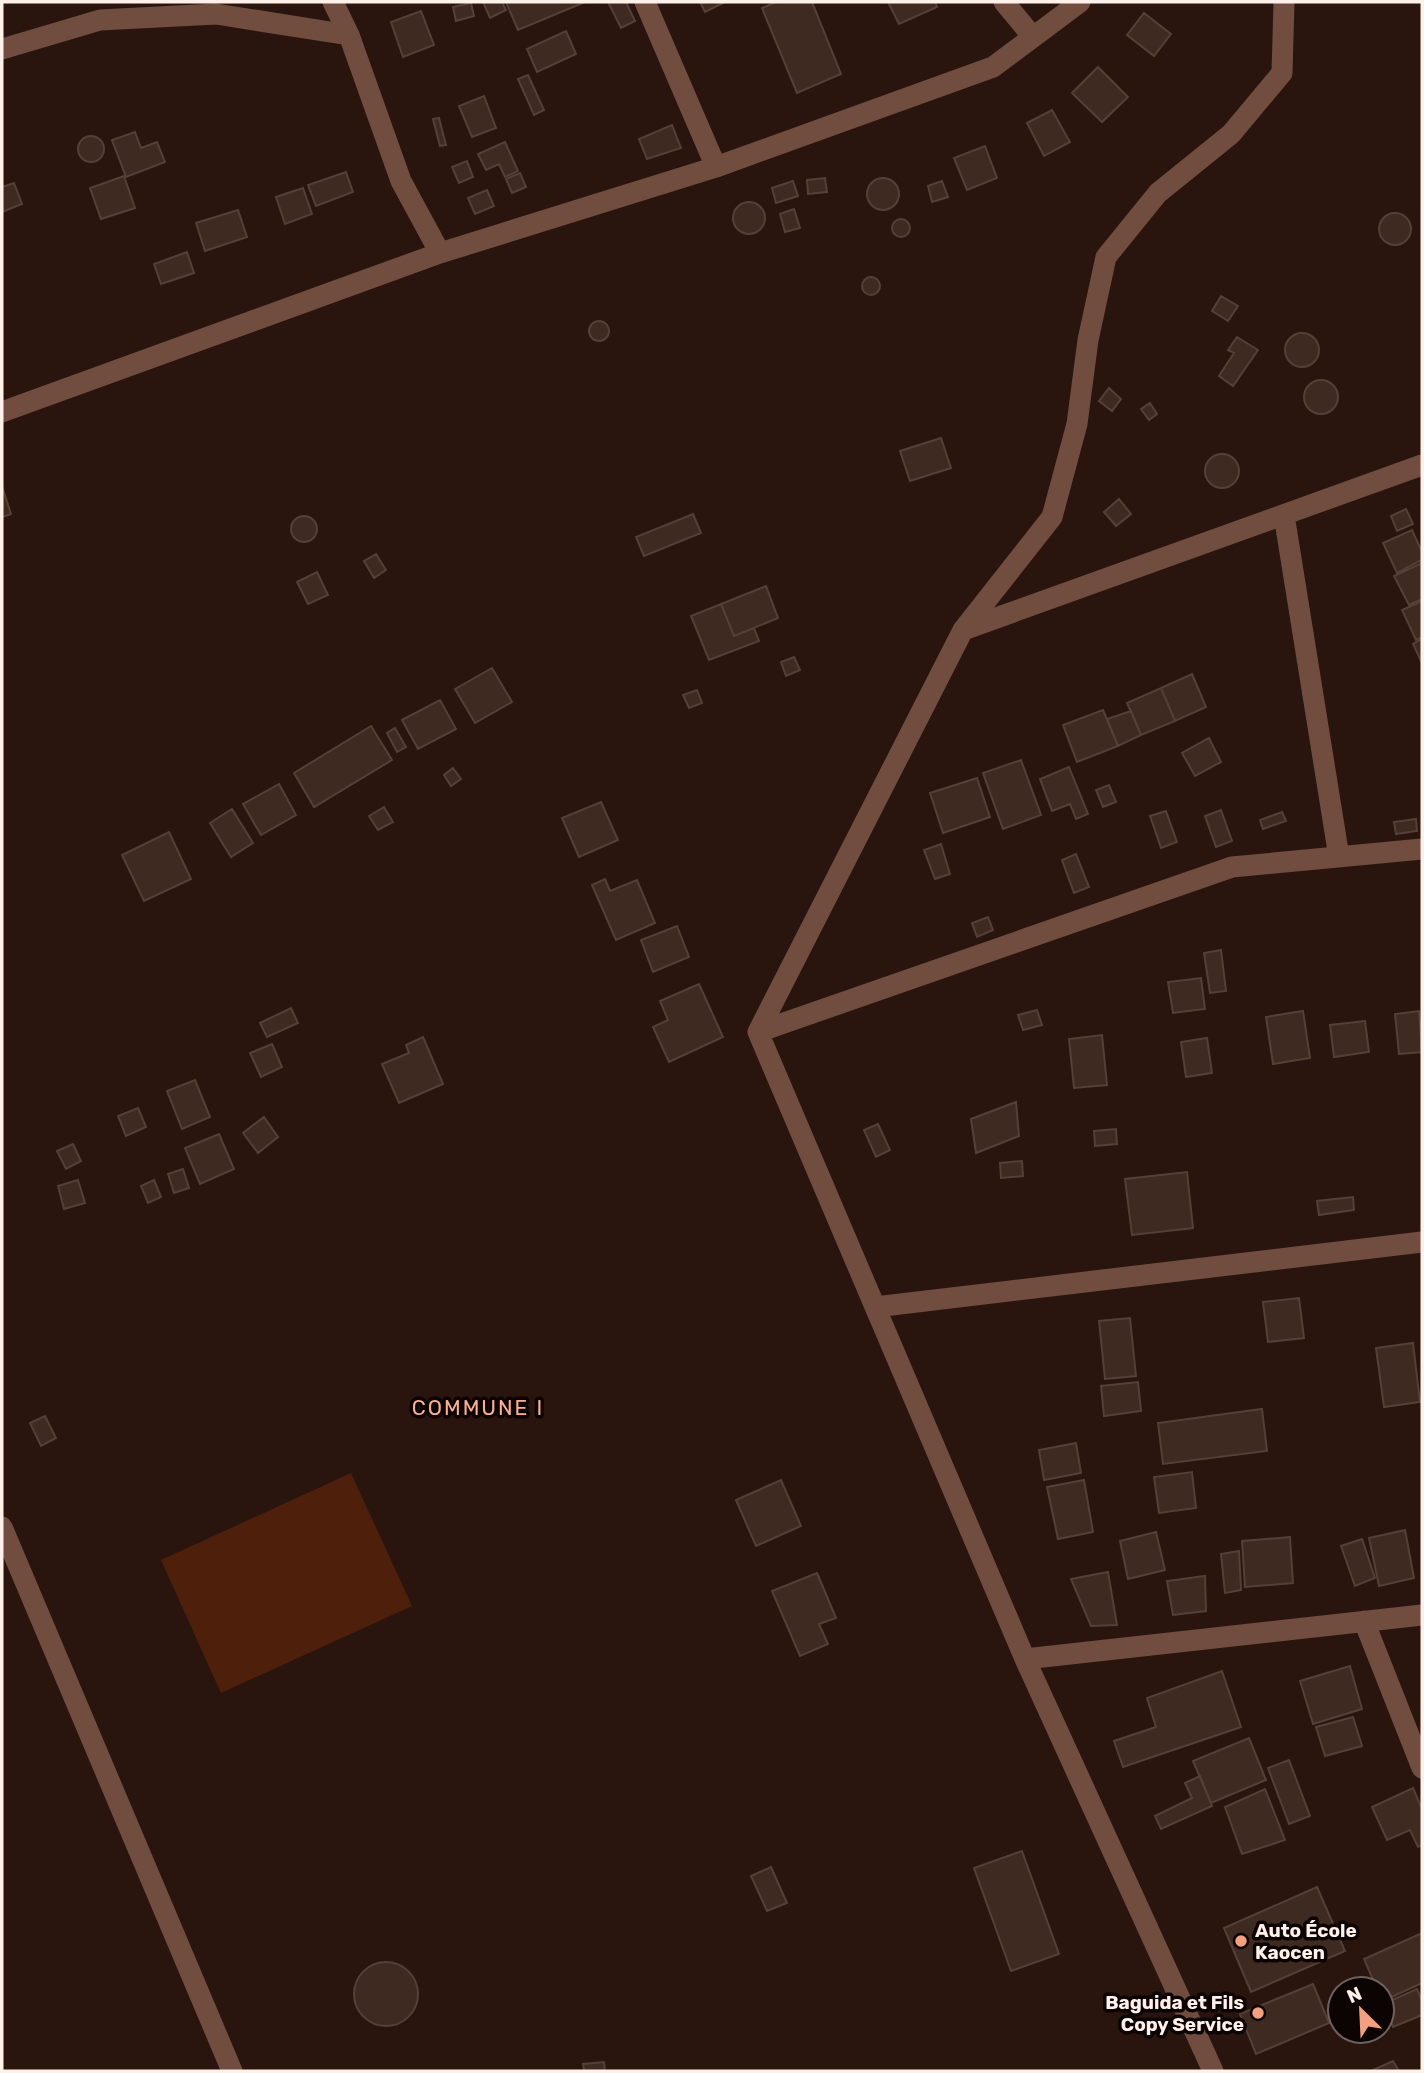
<svg xmlns="http://www.w3.org/2000/svg" width="1424" height="2073" viewBox="0 0 1424 2073" font-family="Rubik,sans-serif">
<style>
.green{fill:#4e200b}
.building{fill:#3f2a21;stroke:#553f36;stroke-width:2}
.lines{fill:none;stroke-linecap:round;stroke-linejoin:round}
.minor{stroke:#704d3f;stroke-width:21}
.poi-dot{fill:#f2a07f;stroke:#0b0403;stroke-width:2.5}
.labels{text-anchor:middle;stroke-width:7;stroke-linejoin:round;paint-order:stroke}
.poi-label{font-size:19px;font-weight:bold;fill:#fff0ea;stroke:#0b0403;text-anchor:start}
.neighbourhood-label{font-size:21px;letter-spacing:2px;fill:#fdb091;stroke:#0b0403}
</style>
<rect width="100%" height="100%" fill="#29150e"/>
<path class="green" d="M351 1473 412 1606 221 1693 161 1560Z"/>
<path class="building" d="M483 2H502L506 10 490 18Z
M506 2H585L518 30Z
M608 2H626L635 21 621 28Z
M700 2H725L705 12Z
M776 2H812L841 74 797 93 762 8Z
M888 2H935L937 7 899 24Z
M471 3 474 16 456 21 453 7Z
M421 11 434 45 403 57 391 22Z
M1144 13 1171 34 1154 56 1127 35Z
M566 31 576 54 537 72 527 49Z
M1098 67 1128 97 1102 122 1072 93Z
M528 75 544 110 534 115 518 79Z
M484 96 496 128 472 137 459 106Z
M1052 110 1070 142 1044 156 1027 123Z
M439 118 446 145 440 146 433 119Z
M672 125 681 148 647 159 639 139Z
M135 132 141 148 157 142 165 162 126 177 112 140Z
M78 149a13 13 0 1 1 26 0a13 13 0 1 1-26 0Z
M505 142 518 171 505 177 499 164 486 170 478 154Z
M985 146 997 178 967 190 954 158Z
M467 161 473 177 459 183 452 167Z
M346 172 353 192 316 206 308 185Z
M520 173 526 187 512 193 506 179Z
M124 176 135 208 101 219 90 188Z
M867 194a16 16 0 1 1 32 0a16 16 0 1 1-32 0Z
M825 178 827 192 808 194 807 180Z
M793 181 798 196 776 203 772 188Z
M942 181 948 197 932 202 928 186Z
M14 183 22 204 2 212V187Z
M303 188 312 214 285 224 276 197Z
M487 190 494 206 475 214 468 198Z
M733 218a16 16 0 1 1 32 0a16 16 0 1 1-32 0Z
M794 209 800 228 785 232 780 214Z
M238 210 247 237 205 251 196 223Z
M1379 229a16 16 0 1 1 32 0a16 16 0 1 1-32 0Z
M892 228a9 9 0 1 1 18 0a9 9 0 1 1-18 0Z
M187 252 194 273 161 284 154 264Z
M862 286a9 9 0 1 1 18 0a9 9 0 1 1-18 0Z
M1221 296 1238 306 1228 321 1212 311Z
M589 331a10 10 0 1 1 20 0a10 10 0 1 1-20 0Z
M1285 350a17 17 0 1 1 34 0a17 17 0 1 1-34 0Z
M1237 337 1258 350 1233 386 1219 376 1234 353 1228 350Z
M1304 397a17 17 0 1 1 34 0a17 17 0 1 1-34 0Z
M1109 388 1121 399 1112 411 1099 401Z
M1150 403 1157 414 1149 420 1141 409Z
M941 438 951 468 910 481 900 451Z
M1205 471a17 17 0 1 1 34 0a17 17 0 1 1-34 0Z
M2 486 11 514 2 517Z
M1119 499 1131 514 1116 526 1104 512Z
M1406 509 1413 524 1397 531 1391 516Z
M693 514 701 533 644 556 636 537Z
M291 529a13 13 0 1 1 26 0a13 13 0 1 1-26 0Z
M1412 530 1422 552V560L1397 573 1383 543Z
M376 554 386 570 374 578 364 561Z
M1422 563V599L1409 605 1394 576Z
M317 572 328 595 308 604 297 582Z
M766 586 778 618 734 636 721 604Z
M1422 601V637L1416 640 1402 610Z
M721 604 734 636 754 628 759 641 709 660 691 616Z
M1422 639V663L1413 644Z
M794 657 800 670 786 676 781 662Z
M492 668 512 702 475 723 455 689Z
M1192 674 1206 707 1175 721 1161 688Z
M1161 688 1175 721 1141 735 1127 703Z
M697 690 702 703 689 708 683 695Z
M440 700 456 729 418 749 402 720Z
M1103 710 1118 746 1077 762 1063 725Z
M1131 711 1141 735 1118 746 1107 719Z
M371 726 392 760 314 807 294 773Z
M395 728 406 747 397 752 387 733Z
M1209 738 1221 762 1195 776 1182 753Z
M1021 760 1041 815 1003 829 983 773Z
M1069 767 1088 814 1076 819 1070 804 1052 811 1040 779Z
M453 768 461 779 451 786 444 775Z
M977 778 990 817 943 833 930 793Z
M279 784 296 815 261 835 243 804Z
M1109 785 1116 802 1103 807 1096 790Z
M601 802 618 840 579 857 562 818Z
M384 807 393 822 378 830 369 816Z
M232 809 253 843 231 857 210 823Z
M1221 810 1232 841 1216 847 1205 816Z
M1166 811 1177 842 1161 848 1150 816Z
M1282 812 1286 821 1263 829 1260 820Z
M1416 819 1417 831 1396 834 1394 822Z
M169 832 191 879 144 901 122 855Z
M941 844 950 874 935 879 924 850Z
M1076 854 1089 887 1074 893 1062 860Z
M605 879 610 891 637 880 655 923 616 940 592 885Z
M988 917 993 930 977 937 972 923Z
M677 926 689 957 653 972 641 940Z
M1221 950 1226 991 1210 993 1204 953Z
M1201 978 1205 1009 1173 1013 1168 982Z
M699 984 723 1037 669 1062 653 1027 668 1020 660 1001Z
M291 1008 298 1023 267 1037 260 1023Z
M1037 1010 1042 1025 1023 1030 1018 1015Z
M1303 1011 1310 1058 1273 1064 1266 1017Z
M1419 1011 1422 1052 1399 1054 1395 1014Z
M1365 1021 1369 1052 1334 1057 1330 1025Z
M1102 1035 1107 1085 1074 1088 1069 1039Z
M423 1037 443 1084 399 1103 382 1064 409 1053 406 1045Z
M1207 1038 1212 1073 1186 1077 1181 1042Z
M272 1044 282 1067 261 1077 250 1053Z
M195 1080 210 1117 182 1129 167 1091Z
M1016 1102 1019 1136 976 1153 971 1119Z
M138 1108 146 1127 126 1136 118 1116Z
M264 1117 278 1137 258 1153 243 1133Z
M878 1124 890 1150 876 1157 864 1130Z
M1116 1129 1117 1144 1095 1146 1094 1131Z
M219 1134 234 1169 200 1184 185 1148Z
M73 1144 81 1161 66 1169 57 1151Z
M1022 1161 1023 1176 1001 1178 1000 1163Z
M183 1169 189 1188 174 1193 168 1174Z
M1187 1172 1193 1228 1132 1235 1125 1179Z
M78 1180 85 1203 64 1209 58 1186Z
M154 1180 161 1197 148 1203 141 1186Z
M1353 1197 1354 1210 1319 1215 1317 1201Z
M1299 1298 1304 1338 1268 1342 1263 1302Z
M1130 1318 1136 1376 1105 1379 1099 1321Z
M1413 1343 1420 1402 1384 1407 1376 1348Z
M1138 1382 1141 1411 1104 1416 1101 1386Z
M1262 1409 1267 1451 1163 1464 1158 1423Z
M45 1416 56 1438 41 1446 30 1423Z
M1076 1443 1081 1473 1044 1480 1039 1450Z
M1192 1472 1196 1508 1159 1513 1154 1477Z
M781 1480 801 1526 756 1546 736 1500Z
M1084 1480 1093 1532 1058 1539 1047 1487Z
M1405 1530 1414 1578 1379 1586 1369 1538Z
M1156 1532 1165 1570 1128 1579 1120 1541Z
M1290 1537 1293 1583 1245 1587 1242 1541Z
M1362 1539 1375 1578 1355 1586 1341 1546Z
M1239 1551 1241 1590 1225 1593 1221 1554Z
M1108 1572 1117 1625 1091 1626 1071 1579Z
M817 1573 836 1618 819 1624 828 1644 800 1656 772 1591Z
M1205 1576 1206 1611 1173 1615 1167 1581Z
M1350 1666 1362 1709 1313 1724 1300 1681Z
M1222 1671 1241 1727 1123 1767 1114 1741 1156 1727 1147 1698Z
M1353 1717 1362 1746 1325 1756 1316 1727Z
M1249 1738 1266 1780 1211 1803 1193 1761Z
M1289 1760 1310 1816 1289 1824 1268 1768Z
M1200 1776 1212 1806 1161 1829 1155 1816 1192 1798 1185 1783Z
M1413 1788 1422 1809V1845L1418 1847 1410 1830 1387 1840 1372 1807Z
M1265 1789 1285 1840 1242 1854 1225 1807Z
M1022 1851 1059 1954 1011 1971 974 1868Z
M771 1867 787 1903 767 1911 751 1876Z
M1317 1887 1345 1951 1251 1992 1224 1928Z
M1422 1933V1983L1383 2001 1382 1989H1377L1364 1959Z
M354 1994a32 32 0 1 1 64 0a32 32 0 1 1-64 0Z
M1313 1984 1329 2023 1256 2054 1240 2014Z
M1417 1989 1422 2001V2015L1393 2027 1383 2004Z
M1393 2061 1399 2071H1371Z
M604 2062 605 2071H584L583 2064Z"/>
<g class="lines">
<path class="minor" d="M333 2 349 35 401 181 440 253
M645 2 716 167
M1004 2 1033 37
M2 49 100 20 216 14 349 35
M2 412 440 253 716 167 993 67 1080 2
M1284 515 1339 857
M963 630 1422 465
M758 1032 1232 867 1422 849
M875 1307 1422 1242
M2 1527 232 2071
M1364 1621 1422 1768
M1025 1659 1422 1615
M1213 2071 1025 1659 758 1032 963 630 1052 517 1077 424 1088 340 1106 257 1158 193 1231 134 1282 73 1284 2"/>
</g>
<g class="poi-dot">
<circle cx="1241" cy="1941" r="7"/>
<circle cx="1258" cy="2013" r="7"/>
</g>
<g class="labels">
<g class="poi-label">
<text x="1255" y="1937">Auto École<tspan x="1255" dy="22">Kaocen</tspan></text>
<text x="1244" y="2009" text-anchor="end">Baguida et Fils<tspan x="1244" dy="22">Copy Service</tspan></text>
</g>
<g class="neighbourhood-label">
<text x="478" y="1415">COMMUNE I</text>
</g>
</g>
<rect width="1424" height="2073" fill="none" stroke="#fff0ea" stroke-width="7"/>
<g transform="translate(1361 2010) rotate(336)"><circle r="33" fill="#0b0403" stroke="#6d625f" stroke-width="2"/>
<path d="M0-5L12 26L0 18L-12 26Z" fill="#f2a07f"/>
<text y="-10" font-size="19" font-weight="bold" text-anchor="middle" fill="#fff0ea">N</text>
</g>
</svg>
